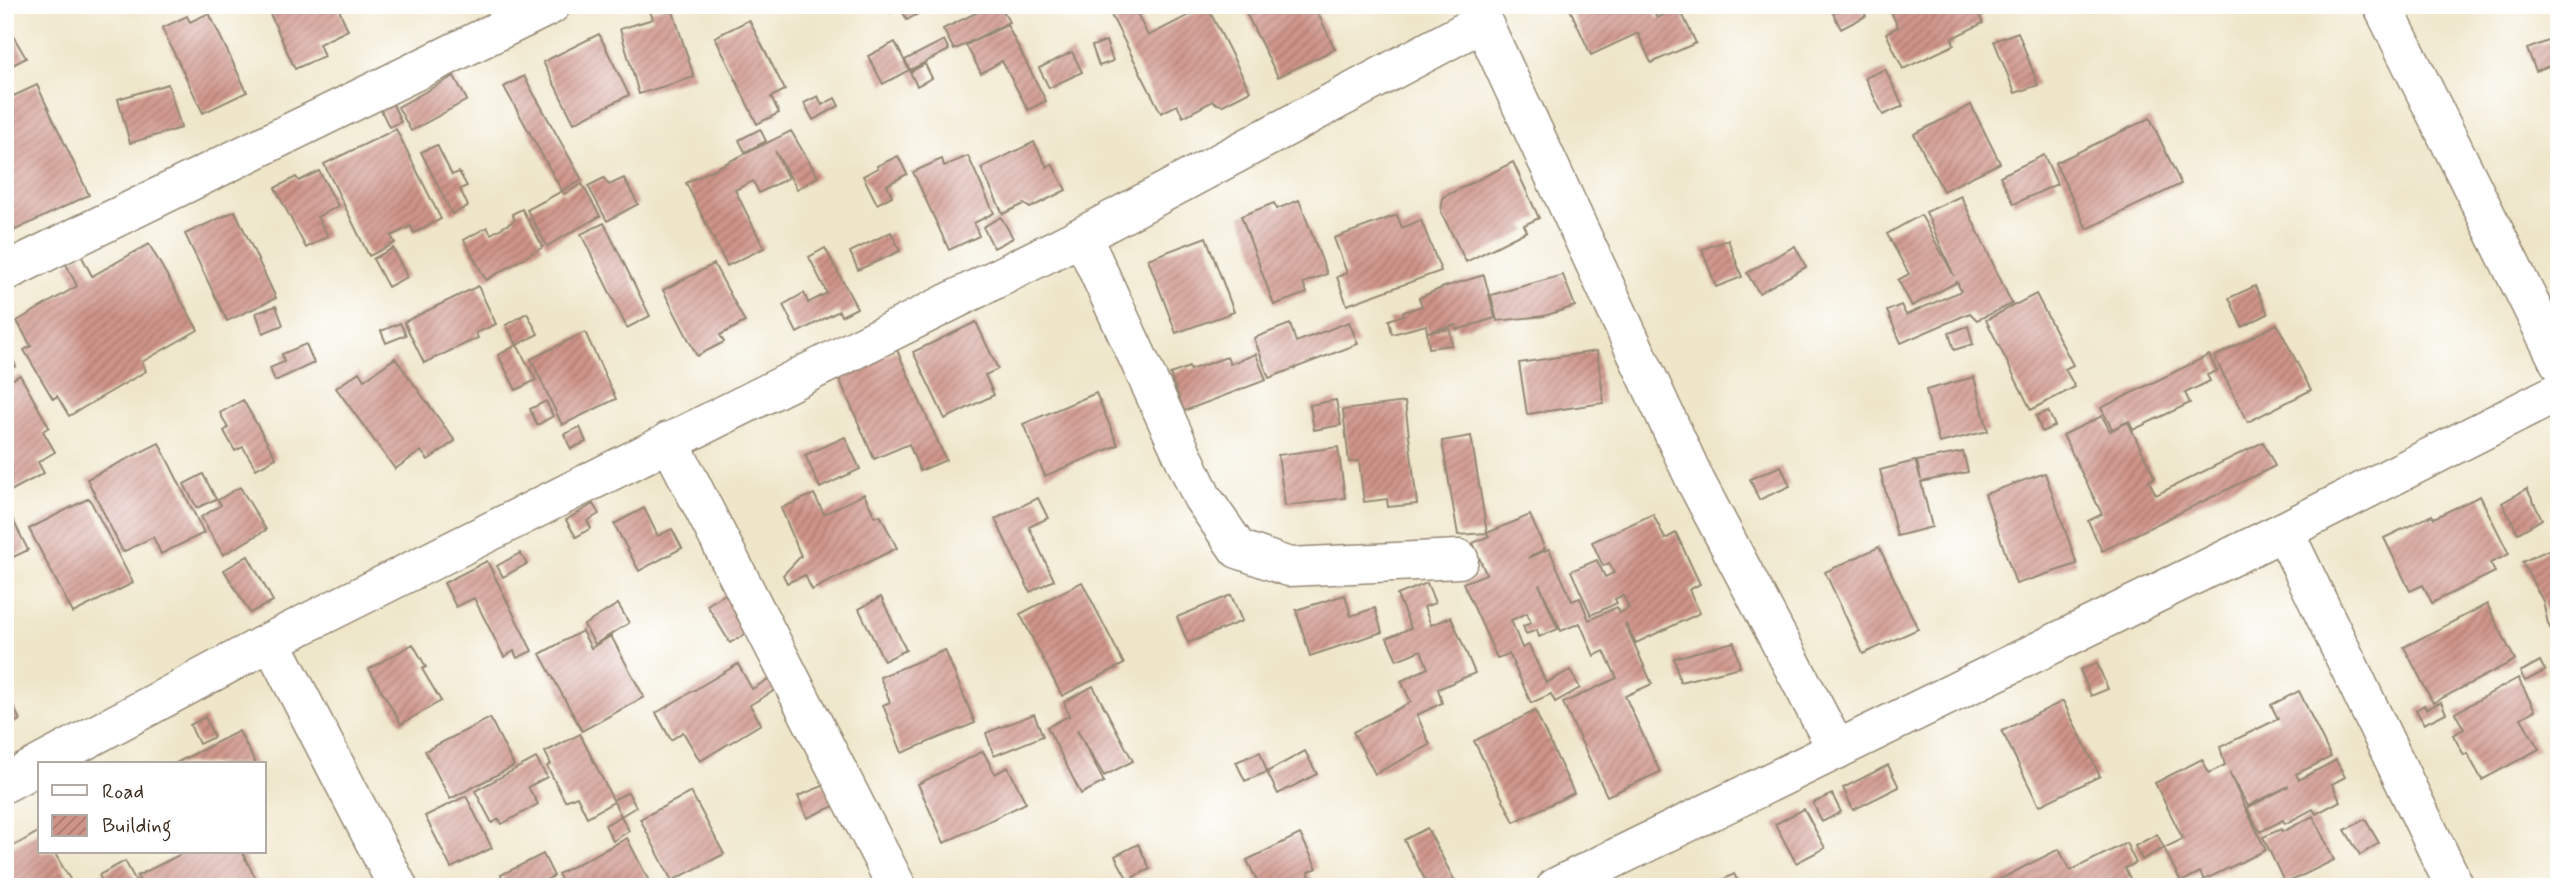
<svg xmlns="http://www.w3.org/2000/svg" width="2564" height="892" viewBox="0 0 2564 892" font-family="Mynerve,sans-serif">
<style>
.building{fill:url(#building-hatch)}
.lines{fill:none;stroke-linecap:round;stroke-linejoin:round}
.minor-casing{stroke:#958874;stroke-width:41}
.minor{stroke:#fff;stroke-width:38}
</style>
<defs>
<pattern id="building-hatch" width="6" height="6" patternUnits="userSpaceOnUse" patternTransform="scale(1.75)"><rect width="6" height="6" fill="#cf9489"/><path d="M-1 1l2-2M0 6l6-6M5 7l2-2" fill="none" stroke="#a9796f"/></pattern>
</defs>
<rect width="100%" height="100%" fill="#fff"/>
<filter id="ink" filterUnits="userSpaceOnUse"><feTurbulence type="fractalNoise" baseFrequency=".0143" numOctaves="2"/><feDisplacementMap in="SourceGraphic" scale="14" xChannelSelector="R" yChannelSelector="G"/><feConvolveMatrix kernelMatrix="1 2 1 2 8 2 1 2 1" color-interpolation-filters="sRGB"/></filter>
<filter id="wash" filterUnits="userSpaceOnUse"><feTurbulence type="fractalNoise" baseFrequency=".00686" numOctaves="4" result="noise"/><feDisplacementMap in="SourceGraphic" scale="28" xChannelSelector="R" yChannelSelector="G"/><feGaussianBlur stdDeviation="1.57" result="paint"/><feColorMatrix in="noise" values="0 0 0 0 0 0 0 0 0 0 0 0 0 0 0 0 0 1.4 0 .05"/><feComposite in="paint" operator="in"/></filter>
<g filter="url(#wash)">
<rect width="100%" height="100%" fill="#efe6c9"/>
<g id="blocks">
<path class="building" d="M266 5H337L348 30 319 44 324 56 295 69Z
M671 5 694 77 639 94 620 29 653 19 650 11Z
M885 5H934L907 20 900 7 890 13Z
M977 5H1000L1009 22 954 50 943 29 980 11Z
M1106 5H1133L1148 36 1207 6 1250 91 1223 105 1217 104 1213 101 1183 117 1177 105 1161 113Z
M1242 5H1314L1335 49 1278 77Z
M1568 5H1651L1657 18 1679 7 1696 43 1651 63 1638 33 1591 55Z
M1829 5H1861L1866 16 1841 29Z
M1888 5H1975L1983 23 1952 38 1954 45 1903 69 1886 33 1898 27Z
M209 13 247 92 203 113 162 28 187 16 190 22Z
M749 20 785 90 771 97 779 113 757 124 715 37Z
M1007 25 1046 101 1028 110 1002 61 981 73 966 45Z
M2018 32 2038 85 2015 93 1994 41Z
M12 34 26 58 5 69V38Z
M599 34 629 95 574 123 543 62Z
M944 40 949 50 910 70 905 60Z
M2551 40 2559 62 2536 71 2527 49Z
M1106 41 1113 61 1099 66 1092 46Z
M895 42 909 70 883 84 868 56Z
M1072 52 1082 72 1049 88 1039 68Z
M925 64 932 78 917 86 910 72Z
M1885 69 1903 106 1883 115 1865 78Z
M454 76 467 100 411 131 398 107Z
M524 76 582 180 562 191 504 87Z
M168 84 181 128 130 143 118 99Z
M37 85 89 195 5 235V100Z
M818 96 822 105 835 98 839 106 813 120 804 103Z
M393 104 401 122 389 127 381 110Z
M1971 105 2000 163 1943 191 1914 134Z
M2150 118 2181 184 2087 229 2055 163Z
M396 129 441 219 414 233 411 226 391 236 395 243 369 256 324 164Z
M760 129 766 141 745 152 739 140Z
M791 131 818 177 797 189 775 151 788 178 759 193 753 181 735 190 764 248 727 266 686 183Z
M1034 142 1047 167 1052 164 1066 190 1030 208 1024 204 1003 214 981 168Z
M437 145 452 175 459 172 467 186 460 189 468 206 452 214 421 152Z
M2044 155 2057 184 2014 204 2000 176Z
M898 156 907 174 887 185 892 196 877 204 863 176 878 168 877 166Z
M968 156 994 213 974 223 979 236 949 250 913 172 942 159 944 166Z
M1513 162 1539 218 1524 225 1527 231 1466 262 1441 212 1443 197Z
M319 171 338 206 317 217 328 236 306 248 275 188 296 177 299 181Z
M604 178 609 185 624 178 638 204 607 221 588 186Z
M582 184 600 216 547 246 527 210 562 191 564 194Z
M1961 196 2012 304 1977 320 1970 313 1901 343 1887 311 1901 305 1906 315 1961 291 1957 282 1912 306 1898 280 1909 274 1887 234 1921 215 1954 276 1926 212Z
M1299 200 1327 274 1303 283 1307 293 1274 305 1241 216 1274 203 1277 209Z
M522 209 543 247 486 280 464 240 487 227 491 234 515 220 512 214Z
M235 211 276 298 227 321 185 234Z
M1397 215 1402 228 1421 220 1441 271 1347 305 1337 277 1347 273 1334 238Z
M1001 217 1013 238 994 248 983 227Z
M604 223 650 316 627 328 581 234Z
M891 232 900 251 858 270 850 252Z
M1206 237 1234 312 1176 333 1148 259Z
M1728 240 1742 277 1716 287 1702 249Z
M149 244 198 330 142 362 146 371 69 416 57 396 53 399 24 350 31 346 17 321 77 286 66 264 81 255 92 276Z
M1795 246 1806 267 1759 293 1747 273Z
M393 248 407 277 388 287 373 259Z
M825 248 857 308 841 316 839 311 797 333 783 305 804 293 808 303 827 293 809 257Z
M714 264 745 322 720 335 724 342 697 356 663 290Z
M1484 275 1495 318 1457 330 1456 325 1427 332 1426 325 1392 334 1389 320 1403 315V312L1422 306 1419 298 1444 287Z
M1563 275 1575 306 1544 316 1497 321 1491 295Z
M478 286 496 324 476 333 478 338 424 363 404 322Z
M2255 286 2268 314 2242 327 2229 298Z
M2036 294 2073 365 2065 369 2075 387 2031 410 1986 320Z
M276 306 283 325 263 333 256 313Z
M527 313 538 334 517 345 506 325Z
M976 322 998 369 985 375 994 395 945 419 913 352Z
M1349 322 1358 344 1269 378 1254 338 1290 324 1296 342Z
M400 323 406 335 386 343 381 331Z
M2277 324 2311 390 2248 422 2214 357Z
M1968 326 1973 344 1954 350 1949 333Z
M1450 329 1452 345 1429 348 1427 332Z
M585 332 616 399 562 425 531 359Z
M306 344 314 363 275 381 270 368 284 362 282 354Z
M517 345 536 380 516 390 498 355Z
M5 347 16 366 5 373Z
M897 350 946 460 920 471 909 444 874 459 838 376Z
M1597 351 1604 403 1527 414 1519 363Z
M1256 354 1266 380 1184 411 1170 374 1189 367 1190 370 1227 357 1230 364Z
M2209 355 2217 371 2207 375 2210 381 2185 393 2190 403 2133 430 2129 421 2112 429 2101 408Z
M395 358 455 441 428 460 421 451 395 469 336 388 359 372 364 380Z
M20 375 49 427 43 431 55 452 38 462 44 473 5 494V383Z
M1974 377 1988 431 1939 443 1926 390Z
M1096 393 1118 445 1045 476 1023 424Z
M243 400 276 458 256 469 243 447 235 451 224 431 228 428 220 413Z
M1336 400 1341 425 1314 430 1310 405Z
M546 401 553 416 537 425 530 409Z
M1405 402 1417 504 1388 507 1387 499 1364 502 1359 461 1349 462 1343 410Z
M2048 411 2055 426 2042 432 2036 416Z
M2102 416 2110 431 2128 422 2155 478 2149 481 2156 495 2263 442 2275 466 2102 551 2088 521 2102 514 2063 435Z
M580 427 586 442 571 449 564 434Z
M1471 436 1487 533 1458 535 1442 441Z
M845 437 860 469 820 488 805 455Z
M159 443 204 533 161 554 153 537 123 552 87 479Z
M1338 447 1345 498 1285 506 1278 455Z
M1963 452 1968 472 1921 482 1932 527 1897 536 1880 470 1915 461 1921 480 1917 461Z
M1781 466 1790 486 1759 500 1750 479Z
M2045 473 2077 564 2016 584 1985 494Z
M203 474 216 499 197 508 184 484Z
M240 487 266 530 223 555 201 517 221 505 218 500Z
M2527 489 2542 519 2518 533 2502 503Z
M814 494 824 514 864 494 875 517 880 515 897 548 812 590 805 575 787 583 783 575 801 556 781 508Z
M2480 496 2509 554 2490 563 2495 572 2432 603 2423 585 2410 591 2384 538 2432 515 2434 518Z
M89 498 133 583 73 613 29 529Z
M1038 498 1048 518 1029 527 1054 580 1030 592 995 519Z
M5 504 28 550 5 561Z
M593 504 599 514 587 521 591 528 576 537 566 520Z
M644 508 658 536 672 529 682 548 639 571 614 524Z
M1653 514 1665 539 1676 533 1700 584 1689 590 1700 613 1636 643 1625 623 1652 684 1625 696 1660 772 1607 796 1563 703 1617 678 1604 651 1594 656 1580 623 1561 631 1539 584 1558 629 1539 637 1537 630 1526 634 1523 626 1531 623 1527 613 1511 620 1522 648 1529 645 1546 683 1570 670 1580 688 1555 702 1551 694 1531 703 1509 654 1497 658 1463 583 1486 574 1473 543 1489 536 1487 533 1530 515 1545 549 1528 558 1549 549 1572 601 1580 598 1589 620 1617 607 1620 613 1629 608 1623 595 1615 599 1617 603 1591 615 1571 571 1597 560 1605 577 1614 573 1609 563 1603 566 1592 542Z
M2557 546 2559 549V645L2548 624 2543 601 2522 562Z
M1879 547 1918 629 1863 654 1825 572Z
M520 553 527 564 503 577 497 566Z
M248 556 273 601 250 613 224 570Z
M487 561 532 651 517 658 514 651 504 657 474 598 456 607 444 583Z
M1082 582 1124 664 1062 696 1020 614Z
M1427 583 1435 603 1424 607 1431 625 1451 617 1475 673 1438 689 1442 703 1417 715 1430 745 1375 774 1353 732 1411 702 1401 681 1428 668 1421 650 1397 660 1387 638 1411 628 1397 595Z
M732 590 744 610 736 616 747 633 730 643 707 605Z
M1231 595 1242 621 1188 643 1177 617Z
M1345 595 1351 616 1375 608 1382 632 1310 656 1296 610Z
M881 597 906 650 884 661 859 609Z
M618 604 629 623 595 644 584 625Z
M2487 604 2515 660 2433 703 2404 647Z
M582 631 591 648 611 636 644 697 582 731 540 654Z
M1734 642 1740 667 1680 682 1674 658Z
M413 644 426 667 422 669 441 701 401 724 369 669Z
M945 650 975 723 902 753 883 705 890 702 880 677Z
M2540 661 2545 671 2525 681 2520 672Z
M2097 663 2108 689 2091 696 2080 670Z
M738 664 752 689 771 678 777 689 750 705 761 724 700 761 683 732 671 740 656 713Z
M2518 678 2535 710 2521 718 2539 749 2482 780 2467 753 2464 755 2453 735 2464 729 2455 713Z
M1093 686 1133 761 1104 776 1077 730 1104 782 1081 794 1047 727 1069 716 1064 702Z
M5 690 20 720 5 727Z
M2299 691 2331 757 2296 774 2299 780 2336 760 2345 777 2332 784 2340 801 2316 814 2313 809 2285 824 2283 820 2260 832 2247 808 2289 786 2248 806 2229 772 2246 809 2266 850 2204 880 2200 872 2181 882 2164 848 2183 839 2155 783 2202 759 2209 773 2225 765 2220 747 2278 719 2271 705Z
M2063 701 2100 776 2039 806 2002 731Z
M2441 702 2446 713 2424 724 2416 710 2424 705 2426 709Z
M1535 711 1574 793 1514 822 1474 741Z
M1034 714 1043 736 994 756 986 733Z
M205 717 214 737 199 744 190 725Z
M490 718 514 766 450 799 425 751Z
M239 731 256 764H174Z
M580 734 613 800 628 792 636 807 621 816 629 831 613 841 605 825 621 816 614 802 587 817 577 796 565 801 547 766 551 764 545 752Z
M983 751 995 774 1008 767 1026 803 944 843 918 784Z
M1305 751 1317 774 1278 794 1267 772 1245 781 1236 762 1260 752 1267 772Z
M536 758 547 777 528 787 538 804 502 824 499 819 492 823 475 791Z
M1888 765 1899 787 1853 810 1843 788Z
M825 785 834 806 807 818 798 796Z
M691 792 724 854 672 881 640 819Z
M1832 794 1841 812 1822 822 1813 803Z
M466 796 492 848 451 868 425 816Z
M1804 809 1825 848 1796 863 1775 824Z
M2313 816 2334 860 2285 884 2263 837 2281 829 2282 832Z
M2365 819 2379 843 2360 855 2345 830Z
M1427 828 1458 887H1429L1404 840Z
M40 831V852H54L71 881 60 887H5V851Z
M1300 834 1317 868 1308 872 1315 887H1260L1247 860Z
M2157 834 2164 848 2142 860 2135 846Z
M627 838 652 887H565L558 874Z
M2126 843 2136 863 2125 868 2134 887H1985L2059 849 2070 871Z
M1138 844 1150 869 1128 880 1115 856Z
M185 852H242L260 887H142L137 876Z
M543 854 554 876 533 887H507L501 875Z
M125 861 139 887H105L99 875Z
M1734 874 1741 887H1699L1709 881 1711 886Z"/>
</g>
</g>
<g filter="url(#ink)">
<use href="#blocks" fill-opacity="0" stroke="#958874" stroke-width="2"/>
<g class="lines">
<defs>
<path id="minor" d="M1475 5 1696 482 1837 750
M2382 5 2559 362
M1082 236 1202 497 1238 549 1289 567 1459 559
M5 272 551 5
M669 441 897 887
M2284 531 2455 887
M271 641 398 887
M5 783 271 641 1082 236 1483 22
M1556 887 2284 531 2559 392"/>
</defs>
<use href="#minor" class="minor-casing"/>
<use href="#minor" class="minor"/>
</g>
</g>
<rect width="2564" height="892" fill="none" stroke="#fff" stroke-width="28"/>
<rect x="38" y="762" width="228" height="91" fill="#ffffff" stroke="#b1aaa5" stroke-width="2"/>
<rect x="52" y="785" width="35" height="10" fill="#ffffff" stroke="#b1aaa5" stroke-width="2"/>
<text x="102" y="798" font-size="21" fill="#3b2a1e">Road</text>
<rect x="52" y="815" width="35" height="21" fill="url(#building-hatch)" stroke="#b1aaa5" stroke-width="2"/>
<text x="102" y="832" font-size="21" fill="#3b2a1e">Building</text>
</svg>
